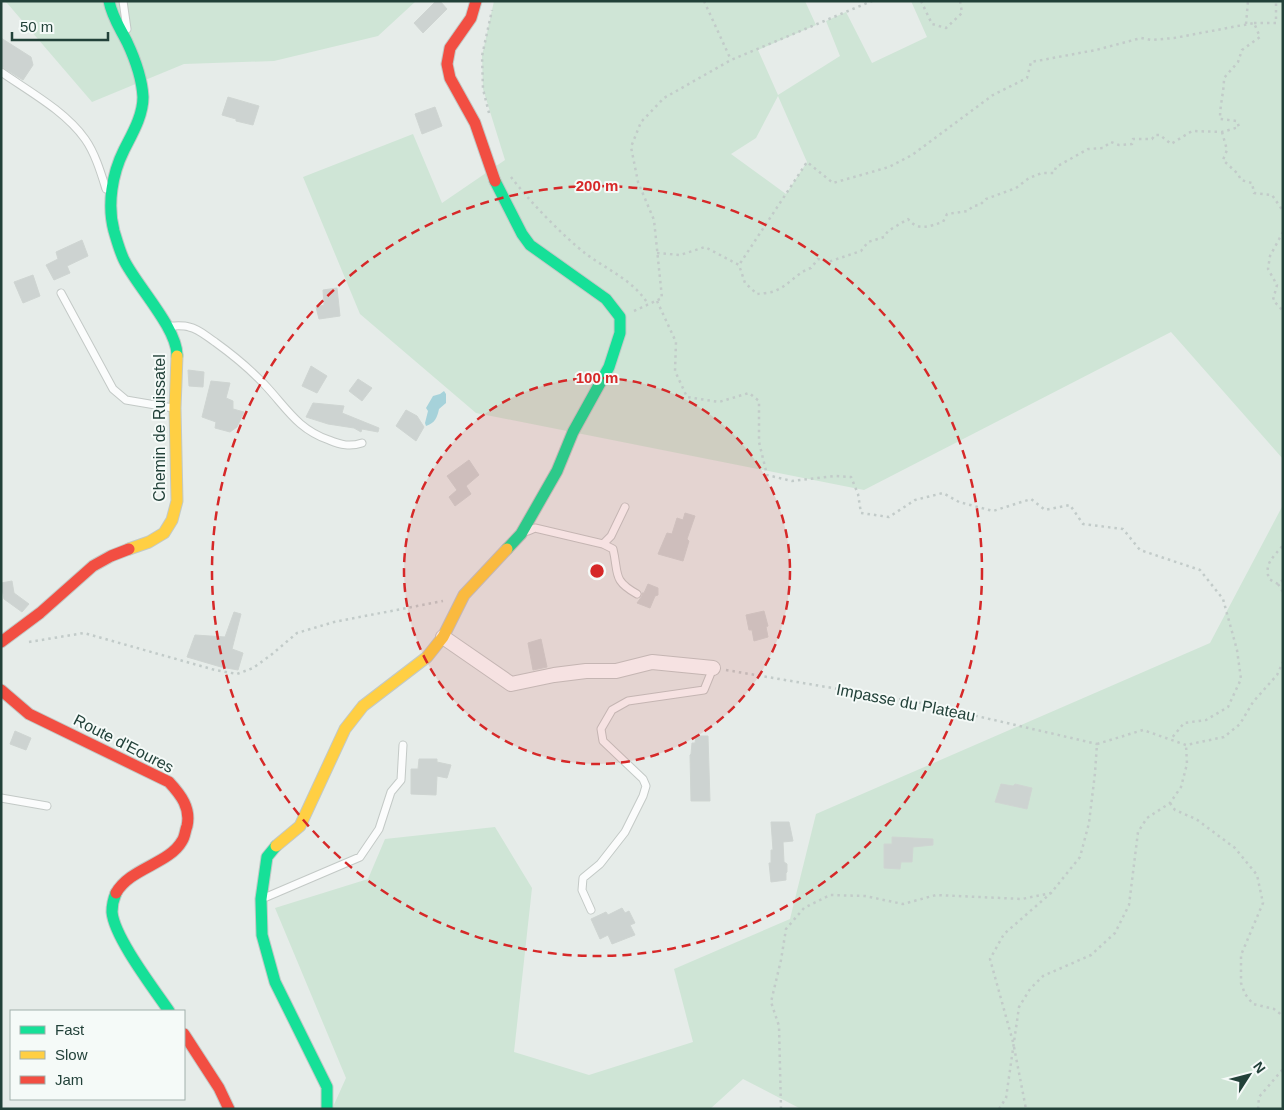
<svg xmlns="http://www.w3.org/2000/svg" width="1284" height="1110" viewBox="0 0 1284 1110" font-family="Helvetica,sans-serif">
<style>
.green{fill:#cfe5d6;fill-rule:evenodd}
.water{fill:#a6d2da}
.building{fill:#cdd3d1;stroke:#cfd5d2}
.lines{fill:none;stroke-linecap:round;stroke-linejoin:round}
.lane-casing{stroke:#c3c9c6;stroke-width:9}
.street-casing{stroke:#c3c9c6;stroke-width:16}
.fast-casing{stroke:#c2c9c6;stroke-width:13}
.slow-casing{stroke:#c2c9c6;stroke-width:13}
.jam-casing{stroke:#c2c9c6;stroke-width:13}
.path{stroke:#c2cbc9;stroke-width:2.5;stroke-dasharray:2.5 4;stroke-linecap:butt}
.lane{stroke:#fbfcfc;stroke-width:7}
.street{stroke:#fbfcfc;stroke-width:14}
.fast{stroke:#16e098;stroke-width:11}
.slow{stroke:#ffcf43;stroke-width:11}
.jam{stroke:#f24e42;stroke-width:11}
.ring{fill:none;stroke:#d62828;stroke-width:2.5;stroke-dasharray:9 6}
.labels{text-anchor:middle;stroke-width:4;stroke-linejoin:round;paint-order:stroke}
.street-label{font-size:16px;fill:#224139;stroke:#f5faf8}
.centre{fill:#d62828;stroke:#f5faf8;stroke-width:2.5}
.ring-label{font-size:15px;text-anchor:middle;font-weight:bold;fill:#d62828;stroke:#f5faf8;stroke-width:4;stroke-linejoin:round;paint-order:stroke}
</style>
<rect width="100%" height="100%" fill="#e6ece9"/>
<path class="green" d="M3 1H416L378 36 274 61 184 64 92 102 7 3Z
M494 1H805L816 25 758 50 778 95 840 56 826 21 846 12 872 63 927 37 911 1H1283V459L1171 332 864 490 476 413 360 314 303 177 413 134 442 203 505 160 483 89 482 56ZM778 96 807 162 786 194 731 154 756 138Z
M1283 505V1109H801L743 1079 710 1109H332L346 1078 275 908 368 879 385 839 495 827 532 888 514 1052 589 1075 693 1042 674 969 790 919 816 814 1210 643Z"/>
<path class="water" d="M444 391 446 394V403L439 409C437 418 435 423 426 426L425 423 428 411 426 408 433 396 440 394Z"/>
<path class="building" d="M436 1H440L447 9 423 33 414 23Z
M1 38 31 57 33 65 23 80 2 67Z
M228 97 259 106 253 125 236 121V119L222 115Z
M435 107 442 126 422 134 415 114Z
M82 240 88 256 67 266 70 273 54 280 46 265 58 259 56 252Z
M33 275 40 296 23 303 14 282Z
M337 288 340 316 319 319 316 307 324 305 323 290Z
M311 366 327 376 317 393 302 386Z
M188 370 204 372 203 387 189 386Z
M358 379 372 388 362 401 349 391Z
M211 381 230 383 226 398 233 401V409L244 412 237 427 230 432 215 428 216 422 202 417Z
M313 403 344 406 342 413 379 428 378 432 362 429 361 432 354 428 328 424 306 417Z
M406 410 417 416 424 427 416 441 396 426Z
M469 460 479 475 466 486 471 494 455 506 449 497 457 490 447 476Z
M685 513 695 516 687 539 689 541 683 561 658 554 667 533 672 534 677 518 683 520Z
M12 581 14 593 29 604 22 612 4 599 1 583Z
M648 584 658 588V595L655 596 650 608 637 603 642 596V593H644Z
M764 611 768 626 766 627 768 637 754 641 752 630H749L746 615Z
M234 612 241 614 232 649 243 653 238 670 221 667 187 657 195 635 225 637Z
M541 639 547 667 533 670 528 643Z
M15 731 31 738 26 750 10 744Z
M696 736H708L710 801H691L690 755 691 754 692 743H695Z
M419 759H437V762L451 765 447 778 437 776 436 795 411 794V769H418Z
M1001 784 1013 786 1015 784 1032 788 1027 809 995 802Z
M771 822H789L793 841 783 842 784 862 787 864V872L786 873V880L771 882 769 863H771V850H773Z
M892 837 933 839V845L913 847 912 862H901L900 869 884 868V844H892Z
M622 908 625 913 629 911 635 923 630 925 635 935 612 944 608 935 600 939 591 919 606 912 608 915Z"/>
<g class="lines">
<defs>
<path id="lane" d="M123 1 127 29
M1 72C30 92 65 111 85 139 95 153 101 173 106 189
M61 293 113 389 126 400 173 408
M170 326C176 326 183 325 189 327 199 329 206 336 215 342 233 355 249 368 264 384 286 407 297 429 329 440 341 445 350 447 362 443
M528 531 535 528 603 544 611 536 625 507
M603 544 613 549C619 574 612 580 637 594
M1 798 47 806
M264 898 360 857 379 829 391 792 401 780 403 745
M591 910 582 890 583 878 600 864 625 832 643 796 646 786 643 779 603 741 601 729 612 710 628 701 704 690 713 668"/>
<path id="street" d="M443 637 511 684 554 675 586 671H616L652 662 713 668"/>
<path id="fast" d="M109 1C112 17 120 28 127 42 135 59 142 79 143 97 143 116 132 134 124 150 112 174 107 205 114 231 117 241 120 252 124 260 136 285 178 329 177 356
M495 181 522 234 530 245 606 299 620 317V333L609 367 573 432 557 471 521 534 507 549
M276 846 267 857 261 899 262 935 275 982 327 1087V1109
M116 893C113 900 112 905 112 912 114 937 154 989 169 1011"/>
<path id="slow" d="M129 549 149 542 164 533 172 520 177 501 175 408 177 356
M276 846 300 826 345 729 363 706 427 657 443 637 464 595 507 549"/>
<path id="jam" d="M476 1 471 18 450 48 447 64 450 78 475 123 495 181
M1 642 40 613 93 566 111 556 129 549
M1 690 29 714 169 782C181 795 191 808 187 826 185 831 185 837 182 841 169 864 130 868 116 893
M184 1034 219 1088 229 1109"/>
</defs>
<use href="#lane" class="lane-casing"/>
<use href="#street" class="street-casing"/>
<use href="#fast" class="fast-casing"/>
<use href="#slow" class="slow-casing"/>
<use href="#jam" class="jam-casing"/>
<path class="path" d="M704 1 731 60
M921 1 932 24 946 28 962 13 960 1
M1254 23H1276V1
M1246 24 1248 1
M489 113 483 89 482 56 492 10
M1222 132 1227 150 1223 160 1238 174 1241 180 1252 183 1254 193 1272 195 1283 211
M511 177C530 202 562 235 586 254 608 270 634 281 648 304
M1283 232 1270 256 1268 269 1277 285 1273 300 1283 311
M657 253 680 255 705 247 739 265 745 283 757 294C763 293 772 293 777 290 790 284 798 272 811 268L818 259 828 262 861 251 868 242 884 237 888 231 908 219C919 232 929 226 943 222L947 214 968 211 973 206 980 205 986 199 1016 188 1029 178 1042 173H1054L1056 167 1088 149 1103 148 1111 142 1119 145 1132 144 1133 139H1152L1155 135H1160L1171 144 1192 131 1222 132 1239 127 1237 121 1220 119C1220 104 1224 92 1224 78L1238 62 1242 50 1260 37 1254 23 1174 38 1151 40 1141 38 1096 50 1031 62 1027 78 993 95 912 155 889 167 833 183 807 162 739 265
M657 301 676 342 675 371 687 397 719 402 749 393 759 401V442L767 475 792 481 835 476 851 477 858 494 861 513 889 517 915 500 943 493 959 502 993 511 1031 499 1045 510 1070 505 1083 524 1123 529 1140 550 1200 570 1223 599 1237 650 1241 679 1228 707 1206 720 1184 723 1171 739
M634 311 662 298 654 220 638 182 631 147 641 122 664 98 731 60 872 1
M1283 580 1278 584 1283 592
M1278 584 1269 579C1264 563 1273 558 1283 545
M29 642 84 633 215 670 237 674 253 668 271 655 297 633 334 622 443 601
M726 670 921 703 1097 744
M1097 744 1143 730 1186 745 1224 737 1240 724 1253 702 1277 675 1283 662
M1170 803 1175 810 1196 819 1235 848 1257 875 1263 903 1241 955V983L1245 994 1253 1004 1274 1009 1283 1016
M1013 1042 990 959 1004 934 1051 893 1080 857 1089 823 1095 773 1097 744
M1014 1047 1026 1109
M781 1109 779 1026 771 1002 781 960 786 929 804 908 830 895 865 896 903 904 936 895 1022 899 1051 893
M999 1109 1006 1098 1019 1007 1030 989 1043 976 1091 955 1115 933 1129 905 1138 832 1147 818 1170 803 1181 787 1187 764 1186 745
M1258 1109 1259 1097 1283 1069"/>
<use href="#lane" class="lane"/>
<use href="#street" class="street"/>
<use href="#fast" class="fast"/>
<use href="#slow" class="slow"/>
<use href="#jam" class="jam"/>
</g>
<circle cx="597" cy="571" r="193" fill="#d62828" fill-opacity=".12"/>
<g class="ring">
<circle cx="597" cy="571" r="193"/>
<circle cx="597" cy="571" r="385"/>
</g>
<g class="labels">
<g class="street-label">
<text transform="translate(159 428) rotate(-90)" y="6">Chemin de Ruissatel</text>
<text transform="translate(906 702) rotate(11)" y="6">Impasse du Plateau</text>
<text transform="translate(124 743) rotate(27)" y="6">Route d'Eoures</text>
</g>
</g>
<circle cx="597" cy="571" r="8" class="centre"/>
<g class="ring-label">
<text x="597" y="191">200 m</text>
<text x="597" y="383">100 m</text>
</g>
<rect width="1284" height="1110" fill="none" stroke="#224139" stroke-width="5"/>
<rect x="10" y="1010" width="175" height="90" fill="#f5faf8" stroke="#a1b0ac"/>
<rect x="20" y="1026" width="25" height="8" fill="#16e098" stroke="#a1b0ac"/>
<text x="55" y="1035" font-size="15" fill="#224139">Fast</text>
<rect x="20" y="1051" width="25" height="8" fill="#ffcf43" stroke="#a1b0ac"/>
<text x="55" y="1060" font-size="15" fill="#224139">Slow</text>
<rect x="20" y="1076" width="25" height="8" fill="#f24e42" stroke="#a1b0ac"/>
<text x="55" y="1085" font-size="15" fill="#224139">Jam</text>
<g transform="translate(1249 1075) rotate(54)" stroke="#f5faf8" stroke-width="4" paint-order="stroke">
<path d="M0-4L9 19L0 12L-9 19Z" fill="#224139"/>
<text y="-8" font-size="14" font-weight="bold" text-anchor="middle" fill="#224139">N</text>
</g>
<path d="M12 32v8h96v-8" fill="none" stroke="#224139" stroke-width="2.5"/>
<text x="20" y="32" font-size="15" fill="#224139" stroke="#f5faf8" stroke-width="4" paint-order="stroke">50 m</text>
</svg>
